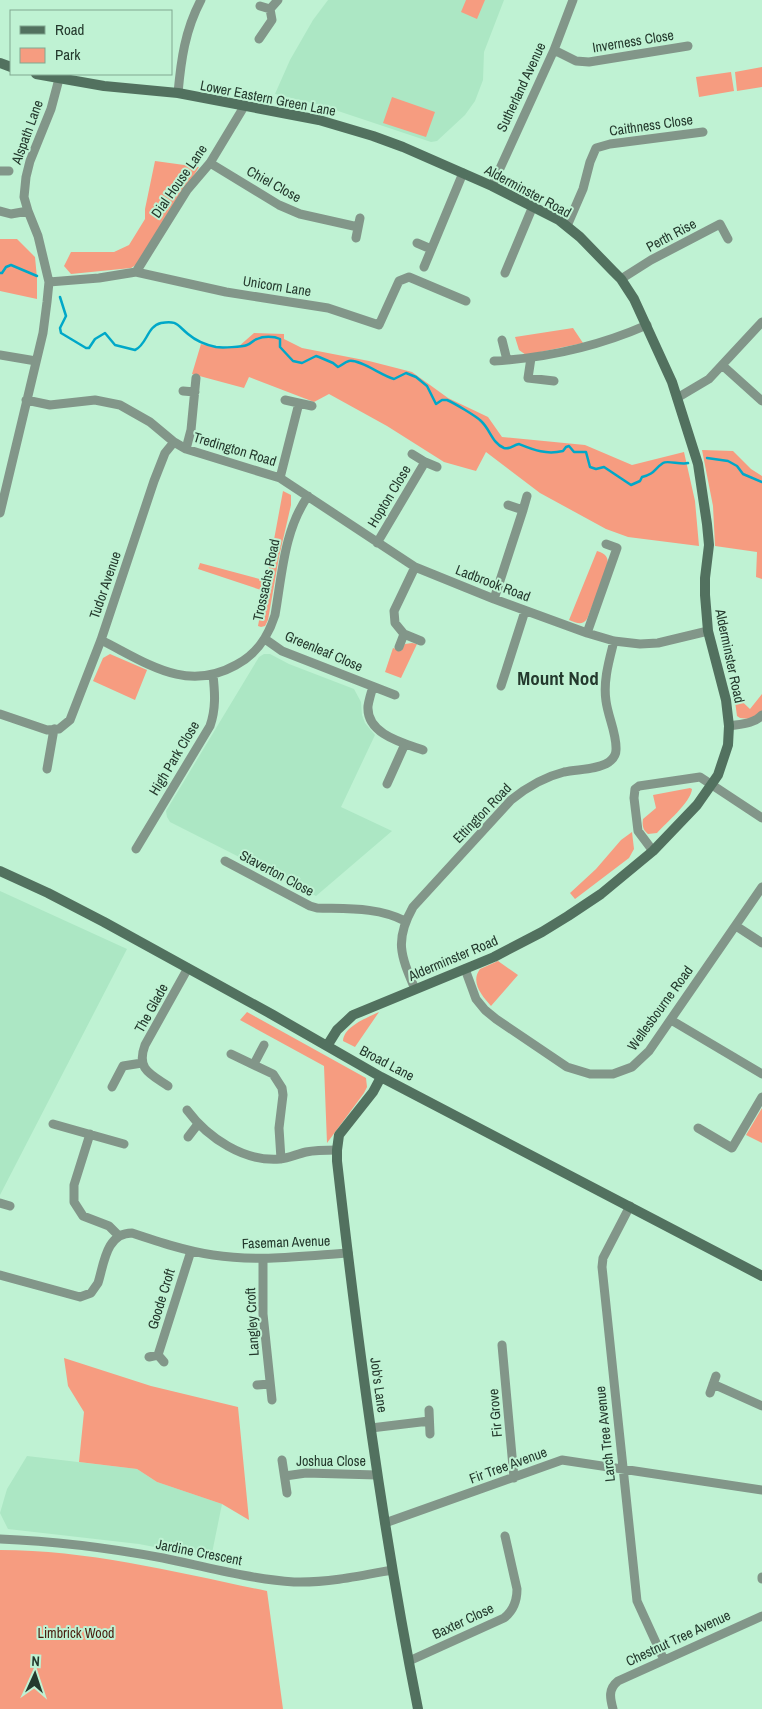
<svg xmlns="http://www.w3.org/2000/svg" width="762" height="1709" viewBox="0 0 762 1709" font-family="'Archivo Narrow',sans-serif">
<style>
.built{fill:#ace7c4}
.green{fill:#f69c80}
.lines{fill:none;stroke-linecap:round;stroke-linejoin:round}
.stream{stroke:#00a8c8;stroke-width:2.5}
.street{stroke:#829689;stroke-width:9}
.secondary{stroke:#52715f;stroke-width:10}
.labels{text-anchor:middle;stroke-width:4;stroke-linejoin:round;paint-order:stroke}
.street-label{font-size:14px;fill:#24392d;stroke:#bff2d3}
.park-label{font-size:14px;fill:#491c0e;stroke:#bff2d3}
.district-label{font-size:19px;font-weight:bold;fill:#24392d;stroke:#bff2d3}
</style>
<rect width="100%" height="100%" fill="#bff2d3"/>
<path class="built" d="M328 0H504L484 52 483 80 475 101 465 115 437 141 431 142 320 105 275 94 290 60 313 20Z
M264 654H270L289 664 354 689 361 702 362 715 365 723 375 735 341 807 392 831 316 896 170 822 167 817 166 811 259 657Z
M0 891 127 949 0 1195Z
M27 1456 137 1469 157 1482 222 1504 211 1558 139 1544 8 1529 0 1513 7 1489Z"/>
<path class="green" d="M466 0H485L477 19 461 12Z
M762 67V87L737 91 735 72Z
M731 72 734 91 699 97 696 77Z
M392 97 435 112 426 137 383 123Z
M155 161 199 167 139 263 131 268 71 274 64 266 71 252H114L129 245 145 219V209Z
M0 239H17L35 257 37 278V299L0 291Z
M573 328 583 343 526 355 519 350 515 337Z
M254 333 284 334V339L302 348 369 361 412 372 448 398 488 417 502 437 585 445 632 465 684 452 695 501 699 546 628 537 606 529 540 493 486 452 476 471 444 462 387 426 329 394 314 402 249 377 244 388 192 374 201 344 218 348 238 347Z
M702 450 733 451 751 469 762 476V579L756 577 757 552 715 546 713 506Z
M283 491 291 495V505L279 557 268 620 265 626 261 627 258 626Z
M597 551C606 554 608 556 608 566L587 619C582 626 577 623 569 620Z
M200 563 263 580 261 590 198 569Z
M412 643 417 644 401 678 385 672 393 648 401 651 405 644Z
M110 654 147 670 135 700 93 681 103 658Z
M734 694 750 709 762 694V711L750 719 740 718 737 716Z
M690 788 692 789C691 802 666 823 657 833L648 834C643 830 642 826 643 819L656 808 653 795Z
M632 832 634 849 629 858 575 899 570 893 596 869 621 840Z
M498 961 518 975 491 1006C482 996 470 982 480 969Z
M247 1012 366 1078 367 1087 364 1093 327 1143 324 1066 240 1020Z
M379 1012 355 1047 343 1041C344 1026 367 1018 379 1012Z
M762 1108V1143L746 1135Z
M64 1358 151 1386 238 1407 249 1520 222 1504 157 1482 137 1469 79 1462 84 1412 68 1386Z
M0 1550C90 1550 179 1573 267 1591L283 1709H0Z"/>
<g class="lines">
<path class="stream" d="M0 273H2L6 267 11 265 37 276
M60 297 66 316 60 328 61 333 86 348H89L95 339 105 333 115 345 135 350C147 345 147 326 161 323 177 320 177 325 188 334 195 340 206 345 216 347 222 348 242 347 247 345 251 344 253 340 257 339 263 336 274 336 280 339V347L293 361 302 363 316 356 319 357 333 363 338 367C342 365 345 362 349 361 360 359 382 376 394 379L406 373 416 377 427 386 436 404 442 400H447C454 403 476 416 481 421 490 429 492 443 504 448 510 450 513 445 519 444 534 450 546 455 563 451L566 447 569 446 574 452H586L590 467 596 469 604 467 631 485 640 481 642 477C655 474 654 469 663 463 667 460 681 465 688 463
M707 458 728 461 737 466 743 474 762 482"/>
<path class="street" d="M260 6 270 9
M259 39 272 20 270 9 278 0
M554 50 576 61 589 62 688 46
M178 93C181 60 185 30 201 0
M210 163 279 205 300 214 358 227
M0 171H9
M492 186 554 50 573 0
M0 211 11 214 28 211
M567 226 583 189 590 162 596 148 610 144 703 132
M356 238 360 218
M417 243 431 249
M424 267 463 173
M136 272 187 190 210 163 245 105
M505 273 533 206
M621 279 651 260 720 224 728 239
M49 282 99 278 136 272 226 292 328 308 379 325 399 281 409 277 466 301
M502 340 507 360
M0 355 36 361
M531 358 528 378 554 381
M494 361C546 358 599 346 647 325
M722 365 762 401
M183 391 195 392
M677 398 709 379 762 322
M26 400 50 405 95 400 120 405 150 422 174 442 186 449 280 478 415 567 494 599 587 633 614 641 640 644 658 643 708 631
M285 400 312 406
M186 449 191 430 196 378
M412 454 425 462 437 467
M280 478 299 403
M523 510 527 496
M0 513 43 333 47 302 49 282 38 236 28 211 24 197 26 177 30 161 51 109 59 79
M377 543 425 462
M415 567 394 611 395 623 404 634 421 641
M494 599 523 510 508 505
M587 633 617 548 606 544
M265 639 282 651 395 695
M101 640C147 663 186 693 236 665 257 654 268 637 275 615 282 575 284 530 308 496
M399 647 404 634
M501 686 525 611
M373 687C371 693 369 700 368 706 366 734 403 743 423 750
M0 714 47 730 59 729 70 720 101 640 154 481 165 453 174 442
M729 726C741 724 754 724 762 715
M47 769 54 729
M387 784 405 744
M136 849 210 726C216 709 215 693 213 675
M653 851 638 831 634 798 635 789 639 786 700 777 762 818
M225 861 310 906 317 908C347 909 378 907 405 921
M736 926 762 943
M465 969 476 999 485 1010 496 1019 567 1067 590 1074H613L632 1067 649 1051 762 887
M415 989C401 956 394 941 413 907L511 800C527 787 544 777 564 772 578 769 597 770 609 762 613 759 616 755 616 750 617 734 608 717 606 701 603 681 609 661 614 641
M671 1020 762 1074
M231 1054 273 1074 282 1088 283 1095 279 1128 281 1159
M254 1064 264 1045
M168 1086C150 1074 136 1069 145 1045L188 968
M112 1087 123 1066 142 1063
M187 1110C208 1138 244 1162 280 1159 289 1158 297 1154 306 1152 316 1150 326 1150 337 1150
M53 1124 124 1144
M698 1128 732 1148 762 1097
M90 1134 74 1185V1202L83 1216 109 1226 119 1236
M188 1137 198 1124
M0 1203 10 1206
M630 1206 603 1258 602 1267 637 1601 664 1660
M263 1259V1314L272 1400
M0 1275 80 1297 91 1293 98 1283C104 1264 106 1233 132 1233 159 1242 186 1251 213 1255 258 1262 304 1256 348 1253
M502 1345 514 1478
M158 1355 191 1251
M149 1357 158 1355 164 1362
M713 1384 762 1406
M257 1385 270 1384
M710 1393 716 1376
M429 1410 430 1434
M371 1428 429 1421
M282 1460 287 1493
M285 1476 306 1473 377 1475
M385 1523 562 1460 762 1490
M0 1539C55 1541 109 1548 163 1558 206 1567 250 1579 294 1582 327 1583 360 1576 392 1570
M762 1577V1579
M409 1661 504 1618C513 1611 517 1602 517 1589L505 1536
M613 1709C610 1698 608 1689 618 1681L762 1616"/>
<path class="secondary" d="M0 63 11 67
M36 74 104 86 178 93 319 120 373 136 403 147 492 186 559 220 580 237 613 271 621 279 634 299 672 382 698 464 707 524 709 545 705 578V595L708 631 726 700 729 726 728 745 718 775 697 805 653 851 601 894 568 916 542 932 494 957 353 1015 337 1030 327 1046
M0 871 48 893 104 922 273 1015 381 1077 762 1276
M381 1077 373 1092 339 1135 337 1150V1161C358 1345 382 1528 418 1709"/>
</g>
<g class="labels">
<g class="street-label">
<text transform="translate(633 41) rotate(-9)" y="5">Inverness Close</text>
<text transform="translate(521 87) rotate(-65)" y="5">Sutherland Avenue</text>
<text transform="translate(268 98) rotate(11)" y="5">Lower Eastern Green Lane</text>
<text transform="translate(651 125) rotate(-8)" y="5">Caithness Close</text>
<text transform="translate(27 132) rotate(-70)" y="5">Alspath Lane</text>
<text transform="translate(179 181) rotate(-55)" y="5">Dial House Lane</text>
<text transform="translate(274 184) rotate(29)" y="5">Chiel Close</text>
<text transform="translate(528 191) rotate(28)" y="5">Alderminster Road</text>
<text transform="translate(671 235) rotate(-28)" y="5">Perth Rise</text>
<text transform="translate(277 286) rotate(9)" y="5">Unicorn Lane</text>
<text transform="translate(235 449) rotate(17)" y="5">Tredington Road</text>
<text transform="translate(389 496) rotate(-59)" y="5">Hopton Close</text>
<text transform="translate(266 580) rotate(-78)" y="5">Trossachs Road</text>
<text transform="translate(493 583) rotate(21)" y="5">Ladbrook Road</text>
<text transform="translate(105 585) rotate(-71)" y="5">Tudor Avenue</text>
<text transform="translate(324 651) rotate(23)" y="5">Greenleaf Close</text>
<text transform="translate(730 656) rotate(78)" y="5">Alderminster Road</text>
<text transform="translate(174 758) rotate(-59)" y="5">High Park Close</text>
<text transform="translate(482 813) rotate(-46)" y="5">Ettington Road</text>
<text transform="translate(277 873) rotate(28)" y="5">Staverton Close</text>
<text transform="translate(453 958) rotate(-23)" y="5">Alderminster Road</text>
<text transform="translate(151 1008) rotate(-61)" y="5">The Glade</text>
<text transform="translate(660 1008) rotate(-54)" y="5">Wellesbourne Road</text>
<text transform="translate(387 1063) rotate(28)" y="5">Broad Lane</text>
<text transform="translate(286 1242) rotate(-2)" y="5">Faseman Avenue</text>
<text transform="translate(161 1299) rotate(-73)" y="5">Goode Croft</text>
<text transform="translate(252 1322) rotate(-93)" y="5">Langley Croft</text>
<text transform="translate(379 1385) rotate(82)" y="5">Job's Lane</text>
<text transform="translate(495 1413) rotate(-95)" y="5">Fir Grove</text>
<text transform="translate(605 1434) rotate(-96)" y="5">Larch Tree Avenue</text>
<text x="331" y="1466">Joshua Close</text>
<text transform="translate(508 1465) rotate(-20)" y="5">Fir Tree Avenue</text>
<text transform="translate(199 1552) rotate(11)" y="5">Jardine Crescent</text>
<text transform="translate(463 1621) rotate(-25)" y="5">Baxter Close</text>
<text transform="translate(678 1638) rotate(-25)" y="5">Chestnut Tree Avenue</text>
</g>
<g class="park-label">
<text x="76" y="1638">Limbrick Wood</text>
</g>
<g class="district-label">
<text x="558" y="685">Mount Nod</text>
</g>
</g>
<rect x="10" y="10" width="162" height="65" fill="#bff2d3" stroke="#81a891"/>
<rect x="20" y="26" width="25" height="8" fill="#52715f" stroke="#81a891"/>
<text x="55" y="35" font-size="15" fill="#24392d">Road</text>
<rect x="20" y="48" width="25" height="15" fill="#f69c80" stroke="#81a891"/>
<text x="55" y="60" font-size="15" fill="#24392d">Park</text>
<g transform="translate(35 1674) rotate(3)" stroke="#bff2d3" stroke-width="4" paint-order="stroke">
<path d="M0-4L9 19L0 12L-9 19Z" fill="#24392d"/>
<text y="-8" font-size="14" font-weight="bold" text-anchor="middle" fill="#24392d">N</text>
</g>
</svg>
